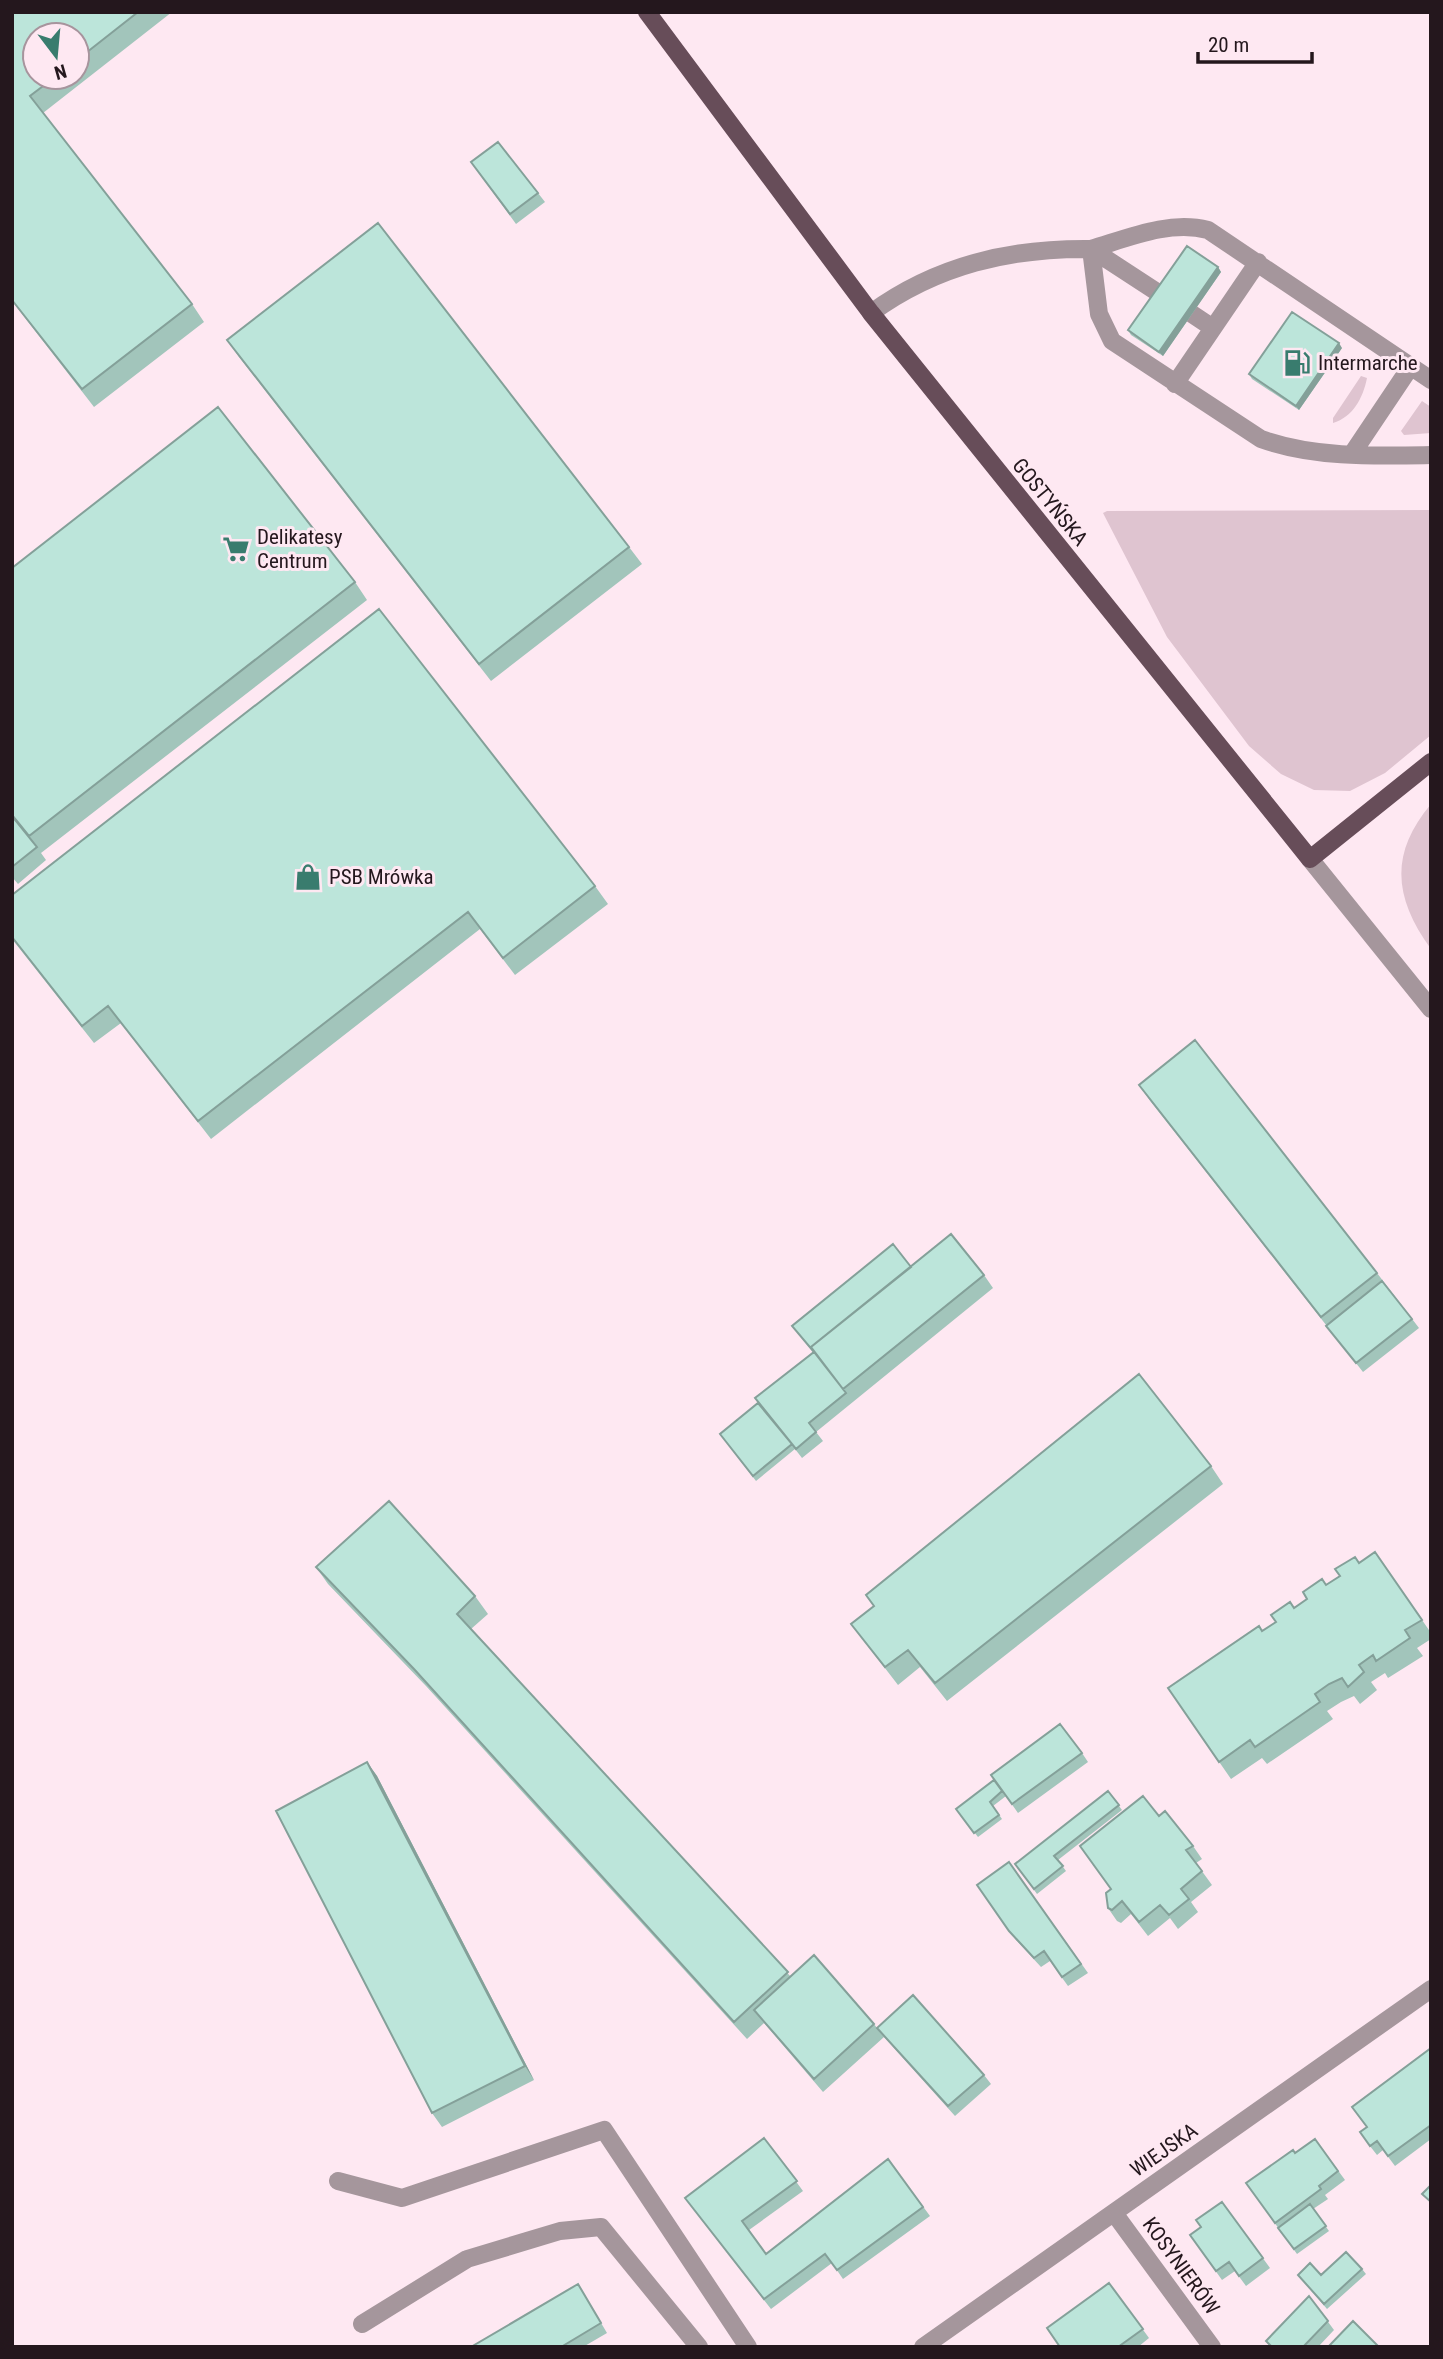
<svg xmlns="http://www.w3.org/2000/svg" width="1443" height="2359" viewBox="0 0 1443 2359" font-family="'Roboto Condensed',sans-serif">
<style>
.green{fill:#dfc4d0}
.lines{fill:none;stroke-linecap:round;stroke-linejoin:round}
.minor{stroke:#a5969c;stroke-width:18}
.major{stroke:#674d59;stroke-width:18}
.wall{fill:#a2c5bb;fill-rule:evenodd}
.shaded-wall{fill:#84a099}
.building{fill:#bce5da;stroke:#84a099;stroke-width:2}
.labels{text-anchor:middle;stroke-width:6;stroke-linejoin:round;paint-order:stroke}
.poi-label{font-size:21px;fill:#24171d;stroke:#fee8f2;text-anchor:start}
.street-label{font-size:21px;fill:#24171d;stroke:#fee8f2}
</style>
<rect width="100%" height="100%" fill="#fee8f2"/>
<path class="green" d="M1361 376 1367 378C1363 398 1353 417 1333 423V418Z
M1422 401 1431 407V433L1404 435 1401 431Z
M1431 510V735L1385 773 1350 791 1314 790 1281 774 1249 746 1167 637 1103 513 1107 511Z
M1431 804V949C1394 898 1389 854 1431 804Z"/>
<g class="lines">
<path class="minor" d="M1091 249C1128 238 1169 220 1208 230L1431 380
M1091 249 1160 294
M871 313C937 265 1010 248 1091 249L1099 314 1112 341 1261 439C1314 458 1375 456 1431 455
M1192 314 1213 328
M1175 384 1258 262
M1352 454 1411 366
M1310 859 1431 1009
M338 2181 402 2198 604 2130 748 2347
M1114 2213 1212 2347
M362 2324 467 2259 560 2231 601 2227 699 2347
M923 2347 1431 1989"/>
<path class="major" d="M647 12 871 313 1310 859 1431 762"/>
</g>
<path class="wall" d="M12 12H172L43 113 192 304 204 322 94 407 12 301ZM77 35V77H35Z
M471 162 538 193 545 202 516 224Z
M1218 267 1221 272 1163 356 1131 335 1128 330Z
M227 340 629 547 642 564 491 681 239 357Z
M1342 348 1299 410 1252 379 1249 374Z
M12 568 355 582 367 600 41 853 46 860 18 884 12 877Z
M595 886 608 904 515 975 480 929 211 1139 121 1023 94 1043 12 939V895Z
M1139 1085 1377 1273 1419 1328 1363 1372 1151 1102Z
M911 1267 984 1275 993 1288 816 1432 823 1441 802 1458 795 1449 756 1481 720 1434 758 1403 813 1352 792 1326Z
M1211 1466 1223 1484 947 1701 920 1667 898 1685 851 1624 874 1606 866 1595Z
M1375 1552 1431 1633V1639L1417 1648 1423 1656 1388 1678 1385 1673 1371 1682 1377 1690 1360 1704 1354 1696 1341 1702 1327 1711 1333 1719 1267 1764 1262 1758 1231 1779 1168 1688 1263 1631 1326 1585Z
M316 1567 475 1596 488 1614 471 1629 791 1977 874 2024 877 2028 984 2075 991 2084 955 2116 884 2037 823 2092 764 2023 747 2039 426 1686 328 1584Z
M1082 1753 1088 1762 1018 1813 1006 1796 993 1806 1002 1819 978 1837 956 1809Z
M367 1762 377 1776 534 2080 442 2127 432 2113Z
M1108 1791 1122 1810 1058 1860 1066 1871 1037 1894 1015 1864Z
M1159 1816 1193 1846 1202 1859 1196 1863 1212 1885 1191 1902 1198 1912 1178 1929 1170 1918 1148 1936 1131 1914 1121 1923 1117 1921 1108 1908 1110 1889Z
M1009 1862 1088 1973 1068 1986 1050 1961 1041 1967 1016 1940 977 1885Z
M1431 2048V2139L1395 2166 1383 2150 1377 2155 1366 2141 1367 2127Z
M764 2138 803 2191 749 2230 766 2254 888 2159 930 2216 843 2279 832 2263 771 2309 685 2198Z
M1315 2139 1345 2180 1325 2195 1328 2199 1313 2209 1329 2231 1297 2254 1246 2183 1295 2153Z
M1222 2202 1270 2268 1246 2286 1235 2271 1222 2280 1190 2235 1201 2227Z
M1362 2269 1366 2274 1327 2309 1298 2275H1321Z
M1109 2283 1149 2338 1138 2347H1060Z
M578 2284 607 2333 583 2347H471Z
M1309 2296 1334 2330 1318 2347H1270L1266 2341Z"/>
<path class="shaded-wall" d="M1218 267 1221 272 1163 356 1159 352Z
M1339 343 1342 348 1299 410 1296 406Z
M367 1762 377 1776 534 2080 525 2066Z"/>
<path class="building" d="M12 12H138L77 60V35H35V77H55L30 96 192 304 82 389 12 300Z
M498 142 538 193 510 214 471 162Z
M378 223 629 547 479 664 227 340Z
M1187 246 1218 267 1159 352 1128 330Z
M1292 312 1339 343 1296 406 1249 374Z
M218 407 355 582 29 836 12 815V568Z
M379 609 595 886 503 958 468 912 198 1121 108 1006 82 1026 12 937V895Z
M12 816 37 847 12 867Z
M1195 1040 1377 1273 1321 1317 1139 1085Z
M951 1234 984 1275 843 1389 811 1347Z
M893 1244 911 1267 811 1347 814 1352 792 1326Z
M1382 1281 1412 1319 1356 1363 1326 1326Z
M814 1352 846 1393 809 1423 816 1432 796 1449 755 1398Z
M1139 1374 1211 1466 935 1683 908 1650 885 1667 851 1624 874 1606 866 1595Z
M758 1403 792 1444 753 1476 720 1434Z
M389 1501 475 1596 457 1614 788 1972 734 2022 414 1669 316 1567Z
M1375 1552 1422 1620 1405 1630 1410 1638 1376 1661 1373 1655 1359 1665 1364 1672 1348 1687 1342 1678 1329 1684 1315 1694 1320 1702 1255 1747 1250 1740 1219 1762 1168 1688 1259 1626 1262 1631 1276 1622 1271 1615 1290 1602 1294 1608 1307 1599 1303 1592 1322 1579 1326 1585 1340 1576 1335 1569 1355 1557 1359 1563Z
M1060 1724 1082 1753 1012 1804 991 1775Z
M367 1762 525 2066 432 2113 276 1811Z
M994 1780 1002 1791 990 1802 999 1815 974 1833 956 1809Z
M1108 1791 1119 1805 1054 1856 1063 1866 1034 1889 1015 1864Z
M1143 1796 1159 1816 1165 1811 1193 1846 1186 1850 1202 1871 1181 1889 1189 1899 1169 1915 1160 1905 1139 1922 1122 1901 1112 1910 1108 1908 1106 1893 1111 1889 1080 1846Z
M1009 1862 1081 1964 1062 1977 1044 1951 1034 1958 1009 1931 977 1885Z
M814 1955 874 2024 814 2079 754 2010Z
M913 1995 984 2075 948 2106 877 2028Z
M1431 2048V2125L1388 2156 1377 2141 1370 2146 1360 2132 1367 2127 1352 2107Z
M764 2138 797 2181 742 2221 766 2254 888 2159 923 2207 837 2270 825 2254 764 2299 685 2198Z
M1315 2139 1338 2171 1319 2186 1321 2189 1275 2223 1246 2183 1293 2150 1295 2153Z
M1431 2185V2202L1422 2194Z
M1222 2202 1263 2258 1239 2276 1229 2262 1216 2271 1190 2235 1201 2227 1196 2220Z
M1310 2204 1326 2226 1294 2249 1278 2228Z
M1346 2252 1362 2269 1324 2304 1298 2275 1310 2263 1321 2275Z
M1109 2283 1143 2329 1118 2347H1060L1047 2328Z
M578 2284 601 2323 561 2347H471Z
M1309 2296 1328 2321 1303 2347H1272L1266 2341Z
M1353 2321 1379 2347H1328Z"/>
<defs>
<symbol id="fuel-bare" viewBox="-9 -9 18 18"><path d="M-5.5-6h7V0h2V4h1.3V-2.5L3-4.5l.8-.8L6-3V5H2.5V1h-1V6h-7ZM-4.2-4.7v3.2H.2V-4.7Z" fill="#397c6e" stroke="#fee8f2" stroke-width="2.5" paint-order="stroke"/></symbol>
<symbol id="supermarket-bare" viewBox="-9 -9 18 18"><path d="M-6-5.5h2.5l.6 2H6L4.5 2H-2.5L-4.4-4H-6ZM-1.5 3.2a1.3 1.3 0 1 0 .1 0ZM3 3.2a1.3 1.3 0 1 0 .1 0Z" fill="#397c6e" stroke="#fee8f2" stroke-width="2.5" paint-order="stroke"/></symbol>
<symbol id="shop-bare" viewBox="-9 -9 18 18"><path d="M-5-2.5h2.3a2.7 3.5 0 0 1 5.4 0H5L5.5 6h-11ZM-1.5-2.5h3a1.5 2.3 0 0 0-3 0Z" fill="#397c6e" stroke="#fee8f2" stroke-width="2.5" paint-order="stroke"/></symbol>
</defs>
<g fill-rule="evenodd">
<use href="#fuel-bare" x="1278" y="344" width="38" height="38"/>
<use href="#supermarket-bare" x="217" y="530" width="38" height="38"/>
<use href="#shop-bare" x="289" y="858" width="38" height="38"/>
</g>
<g class="labels">
<g class="poi-label">
<text x="1318" y="370">Intermarche</text>
<text x="257" y="544">Delikatesy<tspan x="257" dy="24">Centrum</tspan></text>
<text x="329" y="884">PSB Mrówka</text>
</g>
<g class="street-label">
<text transform="translate(1050 502) rotate(51)" y="7">GOSTYŃSKA</text>
<text transform="translate(1164 2150) rotate(-35)" y="7">WIEJSKA</text>
<text transform="translate(1181 2266) rotate(54)" y="7">KOSYNIERÓW</text>
</g>
</g>
<rect width="1443" height="2359" fill="none" stroke="#24171d" stroke-width="28"/>
<g transform="translate(56 56) rotate(164)"><circle r="33" fill="#fee8f2" stroke="#a7949d" stroke-width="2"/>
<path d="M0-5L12 26L0 18L-12 26Z" fill="#397c6e"/>
<text y="-10" font-size="19" font-weight="bold" text-anchor="middle" fill="#24171d">N</text>
</g>
<path d="M1198 52v10h114v-10" fill="none" stroke="#24171d" stroke-width="3.5"/>
<text x="1208" y="52" font-size="21" fill="#24171d" stroke="#fee8f2" stroke-width="5" paint-order="stroke">20 m</text>
</svg>
